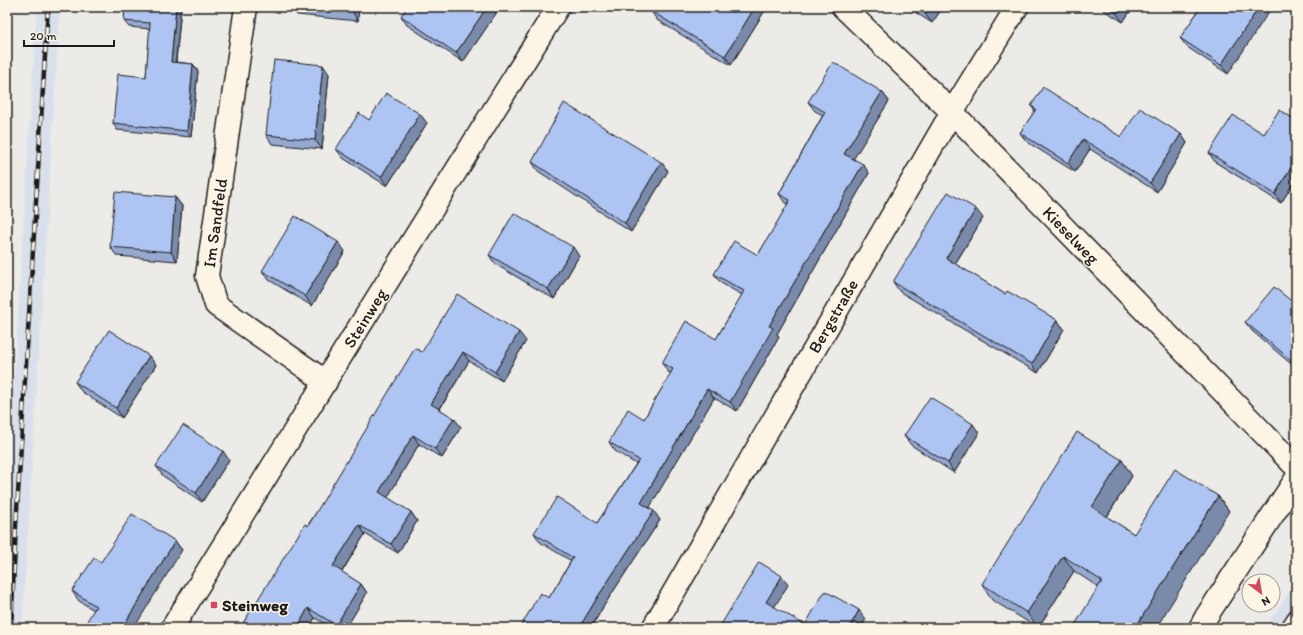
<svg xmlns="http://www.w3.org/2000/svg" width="1303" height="635" viewBox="0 0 1303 635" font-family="Itim,sans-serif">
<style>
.built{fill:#d9e0eb}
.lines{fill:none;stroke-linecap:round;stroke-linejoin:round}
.service-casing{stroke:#1c1c1c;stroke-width:17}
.minor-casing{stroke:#1c1c1c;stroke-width:25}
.service{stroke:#fcf5e5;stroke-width:14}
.minor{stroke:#fcf5e5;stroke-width:22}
.rail-casing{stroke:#1c1c1c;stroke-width:4.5}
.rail{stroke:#fcf5e5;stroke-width:3;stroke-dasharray:9;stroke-linecap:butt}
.wall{fill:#96a9d1;stroke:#1c1c1c}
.shaded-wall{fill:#7a8aaa;stroke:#1c1c1c}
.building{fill:#aec5f3;stroke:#1c1c1c}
.poi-dot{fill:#d1495b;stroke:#fcf5e5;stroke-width:1.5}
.labels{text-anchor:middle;stroke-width:3;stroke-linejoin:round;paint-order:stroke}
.street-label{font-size:17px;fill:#1c1c1c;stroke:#fcf5e5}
.poi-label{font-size:17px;font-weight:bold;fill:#1c1c1c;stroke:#fcf5e5;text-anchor:start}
</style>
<rect width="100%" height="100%" fill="#ecebe8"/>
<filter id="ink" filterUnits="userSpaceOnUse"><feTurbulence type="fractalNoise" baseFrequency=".025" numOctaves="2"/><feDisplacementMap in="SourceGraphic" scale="8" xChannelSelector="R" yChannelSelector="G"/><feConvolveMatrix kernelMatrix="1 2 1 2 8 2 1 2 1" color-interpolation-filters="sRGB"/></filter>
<g filter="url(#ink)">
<path class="built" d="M37 7H60L22 628H7V492Z
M1296 582V628H1265Z"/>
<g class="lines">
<defs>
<path id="service" d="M1288 628 1296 616"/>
<path id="minor" d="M246 7 207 276 216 305 326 382
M843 7 952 112 1296 467
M172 628 558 7
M653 628 952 112 1017 7
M1200 628 1206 617 1296 479"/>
</defs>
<use href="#service" class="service-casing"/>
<use href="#minor" class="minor-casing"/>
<use href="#service" class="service"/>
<use href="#minor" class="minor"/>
<defs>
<path id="rail" d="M11 628 16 526 48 7"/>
</defs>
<use href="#rail" class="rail-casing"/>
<use href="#rail" class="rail"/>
</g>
<path class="wall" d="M125 7H181L176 62 193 64 198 71 191 137 117 130 113 123 146 77 150 29 129 27 124 21Z
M291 7H359L358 21 297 15Z
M653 7H767L731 65 657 20 651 11Z
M907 7H943L932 23Z
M1099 7H1133L1123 22Z
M1201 7 1228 74 1187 47 1180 38Z
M499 9 463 62 407 25 401 16Z
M329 74 322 149 272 144 266 135Z
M882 92 889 101 853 159 869 173 777 334 779 337 737 411 714 398 649 508 660 520 603 607 591 628H522L521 626 549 598 571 561 540 542 534 533 597 523 636 464 615 451 609 442 644 419 671 373 668 372 662 363 716 339 742 295 721 283 714 274 758 255 788 205 785 203 779 194 823 115 815 111 808 102Z
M1031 106 1121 137 1181 134 1187 143 1157 192 1090 149 1075 172 1027 142 1020 133 1035 111Z
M1296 120V179L1281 203 1215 162 1209 153 1264 134Z
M427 123 387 186 343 158 336 149Z
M532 162H661L668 171 631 232 538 171Z
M175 197 182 206 177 261 117 256 110 247Z
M983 218 955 264 1005 294 1057 320 1064 329 1038 373 900 292 893 282Z
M345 251 312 306 269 280 262 271Z
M489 255 579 256 554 299 495 264Z
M1296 303V368L1252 331 1245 322 1295 304Z
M526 341 502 381 469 361 440 409 461 427 442 458 419 444 387 498 411 512 417 521 398 553 365 534 342 572 361 584 367 593 346 628H332L315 618 309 628H240L422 352Z
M149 356 156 365 122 418 82 392 75 382Z
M979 433 954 473 911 445 904 436Z
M229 460 202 502 163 476 156 466Z
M1132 476 1107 517 1134 534 1218 496 1229 511 1098 587 1074 571 1038 628 992 600 982 584Z
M175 541 182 550 94 610 79 601 72 591 101 562Z"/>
<path class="shaded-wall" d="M176 7H181L175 68 171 62Z
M352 7H359L358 21 352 11Z
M487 7H498L499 9 463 62 456 53Z
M755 7H767L731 65 725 56Z
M930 7H943L932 23 925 14Z
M1121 7H1133L1123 22 1116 13Z
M1259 7H1272L1228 74 1221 65Z
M193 64 198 71 191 137 187 131Z
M323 65 329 74 322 149 315 140Z
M882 92 889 101 851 163 844 154Z
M420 114 427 123 387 186 381 177Z
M1181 134 1187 143 1157 192 1150 183Z
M1083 139 1090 149 1075 172 1068 163Z
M1296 159V179L1281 203 1275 194Z
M661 162 668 171 631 232 625 223Z
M863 164 869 173 777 334 779 337 737 411 730 402 769 326Z
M175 197 182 206 177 261 171 252Z
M976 209 983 218 953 267 946 258Z
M338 242 345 251 312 306 305 296Z
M573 247 579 256 554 299 548 289Z
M1057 320 1064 329 1038 373 1032 364Z
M519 332 526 341 502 381 495 372Z
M463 352 469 361 437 413 431 404Z
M149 356 156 365 122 418 116 408Z
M707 389 714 398 647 512 641 503Z
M454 418 461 427 442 458 435 449Z
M973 424 979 433 954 473 948 463Z
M413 435 419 444 385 502 379 492Z
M223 451 229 460 202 502 196 493Z
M1122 460 1132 476 1103 523 1092 507Z
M1218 496 1229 511 1156 628H1135Z
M654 511 660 520 603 607 591 628H579L597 598Z
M411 512 417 521 398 553 391 544Z
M359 525 365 534 339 576 333 566Z
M175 541 182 550 134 628H122Z
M1063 556 1074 571 1038 628 1027 613Z
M782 576 788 585 772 611 766 602Z
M361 584 367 593 346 628H338L336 625Z
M308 608 315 618 309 628H297Z
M859 610 866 619 861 628H849Z"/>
<path class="building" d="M125 7H176L171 62 193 64 187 131 113 123 118 74 146 77 150 23 124 21Z
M303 7H352V11Z
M407 7H487L456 53 401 16Z
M653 7H755L725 56 651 11Z
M915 7H930L925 14Z
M1107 7H1121L1116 13Z
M1201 7H1259L1221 65 1180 38Z
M274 60 323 65 315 140 266 135Z
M833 62 882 92 844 154 863 164 769 326 773 328 730 402 707 389 641 503 654 511 597 598 579 628H525L521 626 540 593 549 598 573 558 534 533 557 497 597 523 639 460 609 442 628 409 644 419 673 369 662 363 686 321 716 339 744 291 714 274 734 241 758 255 790 200 779 194 825 112 808 102Z
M1043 87 1121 137 1140 108 1181 134 1150 183 1083 139 1068 163 1020 133 1036 109 1031 106Z
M386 93 420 114 381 177 336 149 359 113 369 120Z
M564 103 661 162 625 223 532 162Z
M1279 110 1296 120V159L1275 194 1209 153 1233 115 1264 134Z
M115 192 175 197 171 252 110 247Z
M948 192 976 209 946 258 1005 294 1007 291 1057 320 1032 364 893 282Z
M514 213 573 247 548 289 489 255Z
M295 216 338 242 305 296 262 271Z
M1274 287 1295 304 1296 303V364L1245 322Z
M457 294 519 332 495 372 463 352 431 404 454 418 435 449 413 435 379 492 411 512 391 544 359 525 333 566 361 584 336 625 308 608 297 628H240L305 524 308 526 415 348 422 352Z
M109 330 149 356 116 408 75 382Z
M930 397 973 424 948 463 904 436Z
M183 425 223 451 196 493 156 466Z
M1077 432 1122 460 1092 507 1134 534 1175 469 1218 496 1135 628H1073L1102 581 1063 556 1027 613 982 584Z
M132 514 175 541 122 628H83L96 606 72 591 94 558 101 562Z
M759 562 782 576 766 602 805 625 825 591 859 610 849 628H719Z"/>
</g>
<rect class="poi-dot" x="210" y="601" width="8" height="8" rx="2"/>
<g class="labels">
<g class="street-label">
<text transform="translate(215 223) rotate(-82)" y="6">Im Sandfeld</text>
<text transform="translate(1071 235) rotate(46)" y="6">Kieselweg</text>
<text transform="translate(833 316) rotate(-60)" y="6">Bergstraße</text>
<text transform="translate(365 318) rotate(-58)" y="6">Steinweg</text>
</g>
<g class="poi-label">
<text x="222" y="611">Steinweg</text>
</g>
</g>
<rect width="1303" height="635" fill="none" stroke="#fcf5e5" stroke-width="24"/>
<rect x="12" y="12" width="1279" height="611" fill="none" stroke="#1c1c1c" stroke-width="1.5" filter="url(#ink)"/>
<g transform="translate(1261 593) rotate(149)"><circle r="19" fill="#fcf5e5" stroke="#a29e95"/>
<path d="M0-3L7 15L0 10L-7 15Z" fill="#d1495b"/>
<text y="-6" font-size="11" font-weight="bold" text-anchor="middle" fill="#1c1c1c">N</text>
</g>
<path d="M24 40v6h90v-6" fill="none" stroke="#1c1c1c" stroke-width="2"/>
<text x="30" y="40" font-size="12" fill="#1c1c1c" stroke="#fcf5e5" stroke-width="3" paint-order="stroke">20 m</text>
</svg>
